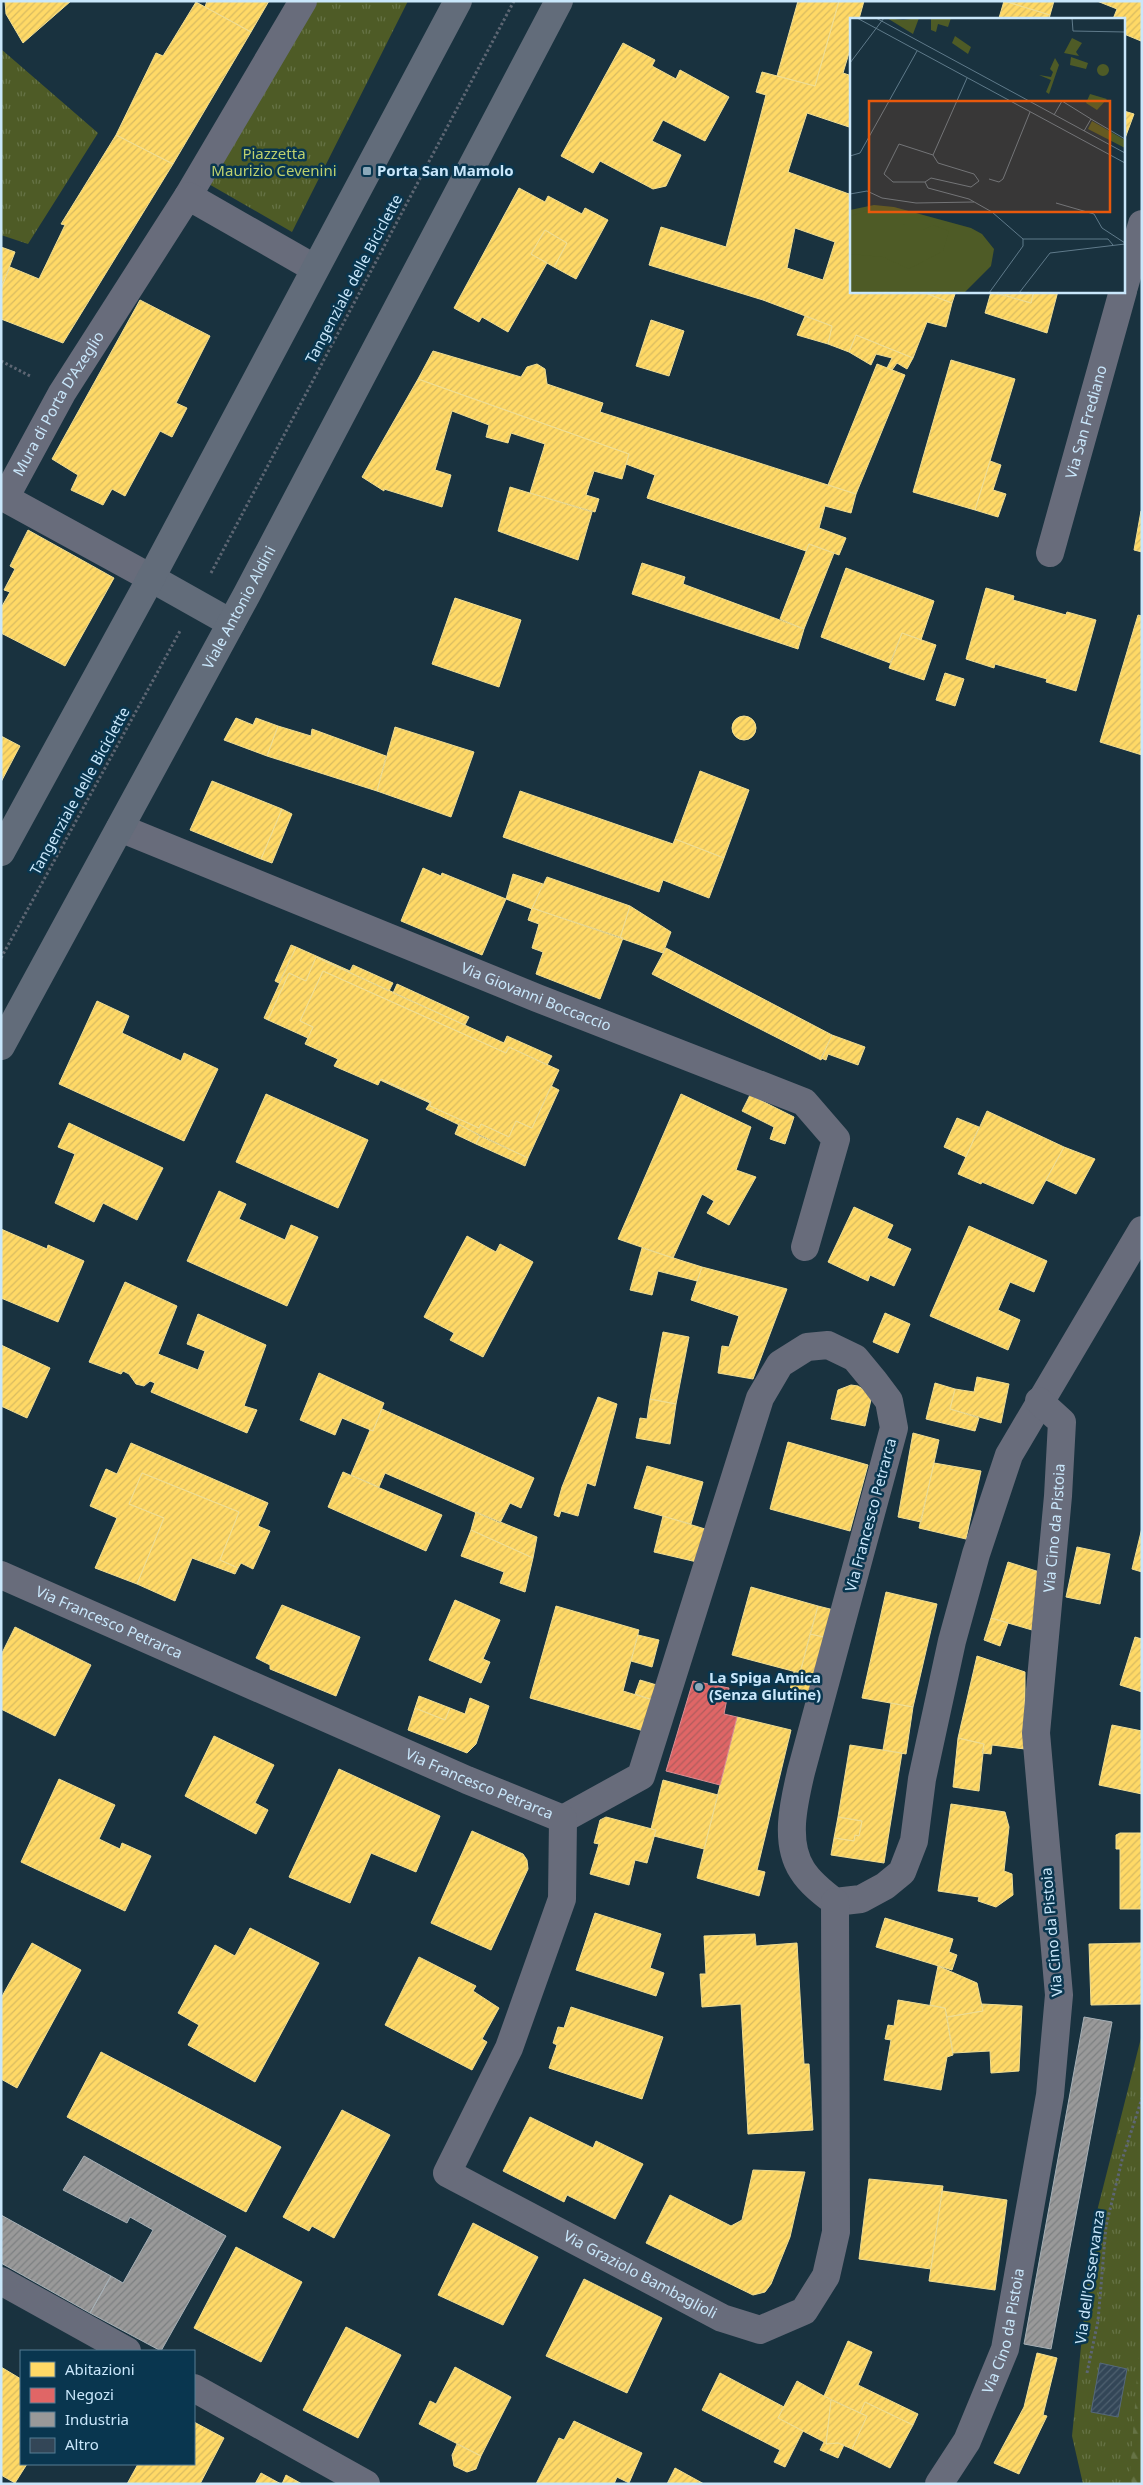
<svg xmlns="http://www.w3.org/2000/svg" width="1143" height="2485" viewBox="0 0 1143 2485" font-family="'Noto Sans',sans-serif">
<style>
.grass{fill:url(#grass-tufts)}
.forest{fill:url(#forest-firs)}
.homes{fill:url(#homes-hatch);stroke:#efdd93;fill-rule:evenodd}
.shops{fill:url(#shops-hatch);stroke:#d98d93}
.industry{fill:url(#industry-hatch);stroke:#a7b0b6}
.building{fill:url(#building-hatch);stroke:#56697b}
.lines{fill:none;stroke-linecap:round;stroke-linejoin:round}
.path{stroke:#5d6673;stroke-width:3;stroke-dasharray:2.5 2.5;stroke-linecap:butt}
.minor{stroke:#686c7b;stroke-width:28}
.major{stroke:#626c7a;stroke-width:28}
.poi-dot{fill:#8ba8b9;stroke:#09364f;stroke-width:2}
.labels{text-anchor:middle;stroke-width:5;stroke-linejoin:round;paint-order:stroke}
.park-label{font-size:15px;fill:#bdd06d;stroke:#09364f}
.poi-label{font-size:15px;font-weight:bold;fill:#c9e7fb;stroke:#09364f;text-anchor:start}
.street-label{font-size:15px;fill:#c9e7fb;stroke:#09364f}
.inset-road{fill:none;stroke:#5f7a8a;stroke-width:1}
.view{fill:#e8590c;fill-opacity:0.15;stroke:#e8590c;stroke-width:2.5}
.inset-edge{fill:none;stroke:#c9e7fb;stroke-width:2.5}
</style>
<defs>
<pattern id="grass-tufts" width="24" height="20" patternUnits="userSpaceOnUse" patternTransform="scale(1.25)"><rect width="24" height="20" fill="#4e5b26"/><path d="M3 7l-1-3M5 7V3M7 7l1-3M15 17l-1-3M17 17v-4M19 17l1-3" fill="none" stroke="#667346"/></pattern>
<pattern id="forest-firs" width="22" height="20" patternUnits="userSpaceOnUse" patternTransform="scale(1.25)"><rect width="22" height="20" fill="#4e5b26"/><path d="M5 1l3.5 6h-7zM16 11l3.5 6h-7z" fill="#667346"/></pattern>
<pattern id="homes-hatch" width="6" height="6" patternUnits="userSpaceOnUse" patternTransform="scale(1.25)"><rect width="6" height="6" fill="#ffd966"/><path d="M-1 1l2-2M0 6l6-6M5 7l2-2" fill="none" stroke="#d8bb61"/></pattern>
<pattern id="shops-hatch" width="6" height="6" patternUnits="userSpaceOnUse" patternTransform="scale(1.25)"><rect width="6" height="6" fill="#e06666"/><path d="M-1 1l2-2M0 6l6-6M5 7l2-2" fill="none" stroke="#af5c5e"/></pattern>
<pattern id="industry-hatch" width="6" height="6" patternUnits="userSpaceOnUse" patternTransform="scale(1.25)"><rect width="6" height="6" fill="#999"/><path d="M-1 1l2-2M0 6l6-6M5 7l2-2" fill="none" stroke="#7d8082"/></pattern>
<pattern id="building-hatch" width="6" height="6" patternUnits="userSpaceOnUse" patternTransform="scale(1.25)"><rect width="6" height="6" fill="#334657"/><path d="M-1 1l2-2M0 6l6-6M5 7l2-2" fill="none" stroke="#4f6170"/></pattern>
</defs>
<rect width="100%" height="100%" fill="#19323f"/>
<path class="grass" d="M312 1H408L292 232 207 183Z
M1 49 98 133 28 244 1 235Z
M1142 2034V2484H1083L1072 2436 1093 2227Z"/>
<path class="forest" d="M1142 2305V2484H1132L1130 2475Z"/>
<path class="homes" d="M5 1H71L23 43 6 14Z
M207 1H269L251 32 205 7Z
M798 1H839L815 86 777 76Z
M839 1H864L859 19H852V43L843 73 852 76V128L807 113 788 172 849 194 852 186V291H920L952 303 946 327 927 322 913 358 856 335 849 352 828 344 832 326 763 300 649 265 661 227 726 247 766 95 756 92 762 72 815 86ZM795 228 835 242 823 280 787 268Z
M1004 1 1050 15 1049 19H1003L999 18Z
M1004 1H1054L1050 15Z
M1097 1H1142L1141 41 1124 34V19H1113L1117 9Z
M196 2 251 32 173 164 116 135 156 53 163 56Z
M623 43 655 60 652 66 676 79 680 70 729 97 705 141 663 120 652 141 681 155 666 186 653 189 600 161 593 173 561 156Z
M1124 111 1134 114 1124 141Z
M116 135 173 164 63 343 1 319V289L10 267 39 279 65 225 61 224Z
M519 188 545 202 548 196 582 214 585 208 608 220 576 279 554 267 567 243 545 230 531 254 547 263 508 332 482 317 479 322 454 308Z
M545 230 567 243 554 267 531 254Z
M1 247 15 252 1 289Z
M920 291H956L952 303Z
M990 291H1034L1031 303Z
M1034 291H1058L1047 333 985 313 991 292 1031 303Z
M140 300 210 336 176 403 187 408 172 437 160 431 125 496 112 489 103 505 71 490 78 475 52 459Z
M805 316 832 326 828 344 797 335Z
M651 320 684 331 669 376 636 366Z
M856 335 913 358 907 369 897 363 892 370 887 368 892 358 876 354 871 365 849 352Z
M433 351 521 377 527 367 537 364 545 369 547 384 603 403 600 412 856 494 851 513 825 506 819 528 846 538 839 555 809 544 806 551 647 498 655 475 626 464 629 454 418 379Z
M951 360 1015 379 975 510 913 492Z
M877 364 905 375 856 494 828 485Z
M418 379 629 454 622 479 594 471 586 495 599 499 595 512 530 493 545 444 511 433 508 443 486 437 489 425 452 411 435 470 451 475 442 507 384 489V491L362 477Z
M990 461 1001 465 993 490 1006 494 998 517 975 510Z
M510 487 592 512 578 560 498 531Z
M1141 511H1142V552L1134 550Z
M28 530 114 578 65 666 1 633V608L10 592 4 590 15 569 10 566Z
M809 544 834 553 804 629 780 619Z
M642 563 685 577 683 584 804 629 798 649 632 594Z
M846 568 934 601 921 640 902 633 890 663 821 637Z
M986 588 1014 596 1013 600 1066 615 1067 612 1096 620 1076 691 1046 682 1047 679 995 664 994 668 966 659Z
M455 598 521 620 499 687 432 664Z
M1138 615 1142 616V755L1100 742Z
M902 633 936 645 924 680 889 668Z
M945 673 964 679 955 706 936 700Z
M732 728a12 12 0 1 1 24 0a12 12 0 1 1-24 0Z
M236 718 253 725 256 718 278 726 267 756 224 740Z
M278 726 311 736 312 729 386 756 377 791 267 756Z
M395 727 474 752 451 817 377 791Z
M1 736 20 746 1 782Z
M700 771 749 790 724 858 675 839Z
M212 781 282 809 261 859 190 830Z
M520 791 673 844 675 839 724 858 709 898 663 880 659 892 503 837Z
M282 809 292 814 272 863 261 859Z
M423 868 441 876 442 873 506 899 482 955 401 921Z
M513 874 543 884 532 909 506 899Z
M547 877 630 906 620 938 532 908Z
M630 906 671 932 663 953 620 938Z
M532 908 623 938 600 999 536 974 543 952 532 948 539 924 528 920Z
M291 945 296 947 279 983 275 981Z
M296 947 350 971 353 965 393 983 389 991 316 957 306 981 289 973 268 1020 264 1018Z
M666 948 832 1035 821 1060 652 974Z
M316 957 504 1043 507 1036 552 1056 547 1065 509 1047 506 1053 323 971 300 1021 313 1027 308 1038 268 1020 289 973 306 981Z
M323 971 506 1053 509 1047 559 1070 532 1128 516 1121 509 1137 481 1124 479 1128 430 1106 431 1102 381 1079 378 1085 334 1066 338 1059 305 1044 313 1027 300 1021Z
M397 984 469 1017 465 1025 393 993Z
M97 1001 129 1016 122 1033 181 1061 184 1053 218 1069 184 1141 59 1084Z
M832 1035 865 1047 858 1065 828 1054 826 1060 821 1058Z
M381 1079 431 1102 430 1106 479 1128 481 1124 509 1137 516 1121 532 1128 551 1086 559 1090 528 1158 426 1109 430 1103 380 1080Z
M266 1094 368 1140 338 1208 236 1162Z
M681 1094 751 1127 736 1170 756 1177 729 1225 707 1213 714 1201 702 1194 673 1258 618 1239Z
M750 1095 794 1117 785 1144 770 1139 774 1127 742 1111Z
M987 1111 1064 1147 1033 1204 982 1182 981 1184 958 1174Z
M957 1118 979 1127 966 1157 944 1147Z
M69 1123 163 1168 137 1220 103 1203 94 1222 55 1203 75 1154 58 1147Z
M459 1124 480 1136 476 1144 455 1134Z
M480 1136 528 1158 525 1166 476 1144Z
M1064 1147 1095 1159 1076 1194 1046 1180Z
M219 1191 246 1204 239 1219 285 1240 291 1225 318 1237 287 1306 187 1261Z
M854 1207 893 1225 887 1238 911 1249 894 1286 870 1275 868 1281 828 1262Z
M969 1226 1047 1261 1034 1292 1010 1282 998 1310 1020 1320 1008 1350 930 1316Z
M1 1229 47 1249 48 1245 84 1261 58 1322 1 1298Z
M467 1236 496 1252 500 1244 533 1262 483 1357 450 1340 454 1333 424 1317Z
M642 1248 702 1267 697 1281 658 1271 652 1295 630 1290Z
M702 1267 787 1289 753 1379 718 1373 722 1346 729 1347 739 1316 691 1300Z
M125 1282 177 1306 158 1354 198 1370 205 1351 187 1344 198 1314 266 1345 244 1406 257 1410 247 1433 151 1392 155 1383 150 1381 144 1386 136 1384 129 1374 123 1371 121 1374 89 1362Z
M885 1313 910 1324 898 1353 873 1342Z
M663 1332 689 1337 676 1404 650 1399Z
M1 1345 50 1368 27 1418 1 1406Z
M319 1373 384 1403 373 1431 342 1418 335 1435 300 1420Z
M977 1377 1009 1384 1001 1423 950 1409 955 1389 974 1392Z
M935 1383 955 1389 950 1409 979 1418 975 1431 926 1419Z
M851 1385 858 1386 872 1395 865 1426 831 1419 838 1390Z
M598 1397 617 1404 595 1486 587 1483 578 1516 561 1511 559 1517 554 1515 562 1487Z
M650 1399 676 1404 670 1444 636 1438 640 1418 647 1419Z
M382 1409 534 1478 521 1508 510 1503 500 1523 385 1473 379 1487 351 1475 370 1430 373 1431Z
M913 1433 939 1440 921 1522 898 1517Z
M788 1442 868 1465 850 1531 770 1509Z
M131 1443 268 1503 258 1526 270 1531 253 1569 241 1563 238 1568 220 1560 239 1512 142 1473 129 1504 164 1518 137 1584 95 1568 117 1518 90 1506 106 1469 117 1474Z
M934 1463 981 1471 966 1539 919 1528Z
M647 1466 703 1482 691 1524 634 1508Z
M343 1472 442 1515 426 1551 328 1507Z
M142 1473 239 1512 220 1560 238 1568 235 1574 192 1558 175 1601 137 1584 164 1518 129 1504Z
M476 1512 537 1537 533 1558 471 1530Z
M663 1516 705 1529 697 1562 654 1552Z
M1142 1528V1572L1132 1569Z
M471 1530 533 1558 525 1592 500 1583 504 1572 461 1556Z
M1077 1547 1110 1554 1100 1604 1066 1597Z
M1008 1562 1049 1575 1032 1630 991 1618Z
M751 1587 818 1606 800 1673 732 1655Z
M886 1592 937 1604 913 1707 862 1698Z
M455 1600 500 1620 483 1659 490 1662 481 1683 429 1660Z
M282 1605 360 1637 336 1696 270 1669V1665L256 1658Z
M556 1606 639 1630 623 1691 656 1701 647 1732 530 1698Z
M818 1606 834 1610 828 1638 810 1634Z
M991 1618 1008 1623 1000 1646 984 1640Z
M15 1627 91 1665 55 1736 1 1709V1655Z
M810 1634 828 1638 815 1696 790 1690 794 1672 800 1673Z
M638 1635 659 1640 652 1667 631 1661Z
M1135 1637 1142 1639V1692L1120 1685Z
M977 1656 1025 1672V1749L992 1745 991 1754 982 1753 984 1744 958 1738Z
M640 1680 660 1686 656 1701 635 1694Z
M419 1696 450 1708 445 1720 415 1708Z
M470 1698 489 1706 476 1744 467 1753 408 1730 415 1708 445 1720 450 1708 465 1714Z
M891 1703 913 1707 906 1754 883 1750Z
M737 1717 791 1730 757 1870 765 1872 759 1896 697 1878Z
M1112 1725 1142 1731V1794L1099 1785Z
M214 1736 274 1765 255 1803 268 1810 256 1834 185 1796Z
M958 1738 984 1744 979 1791 953 1787Z
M850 1745 902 1753 884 1863 831 1855 834 1838 854 1841 855 1835 859 1836 862 1821 838 1817Z
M339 1769 440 1816 416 1872 371 1853 350 1903 289 1877Z
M59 1779 115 1805 99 1839 120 1849 122 1843 151 1856 125 1911 21 1862Z
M663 1780 718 1795 704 1849 654 1836 656 1830 651 1829Z
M951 1804 1005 1812 1009 1827 1004 1871 1012 1874 1013 1895 996 1907 978 1901 979 1897 938 1891Z
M606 1817 656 1830 647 1863 635 1860 629 1885 590 1874 599 1844 594 1843 600 1820Z
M838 1817 862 1821 859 1836 855 1835 854 1841 834 1838Z
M472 1831 523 1854 527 1860 528 1869 491 1950 431 1923Z
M1120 1833H1142V1909H1120V1849H1116V1835Z
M595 1913 661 1934 650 1968 664 1973 656 1996 576 1970Z
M885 1918 953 1939 949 1952 957 1955 952 1970 876 1947Z
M250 1928 319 1963 255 2082 188 2045 199 2025 178 2013 215 1945 235 1956Z
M755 1934 756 1946 797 1943 804 2064H809L813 2130 748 2134 741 2004 702 2007 700 1974H706L704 1936Z
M32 1943 81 1970 17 2088 1 2079V1998Z
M1142 1943V2004L1091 2005 1089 1944Z
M419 1957 476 1986 473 1991 499 2008 482 2039 487 2042 472 2070 385 2025Z
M938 1966 977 1983 983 2011 947 2017 945 2008 930 2005Z
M898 2000 945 2008 953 2055 947 2057 941 2090 884 2080 891 2040 885 2039 888 2025 894 2026Z
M982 2004 1022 2006 1019 2071 991 2073 990 2051 953 2053 947 2017 983 2011Z
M571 2007 663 2037 642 2099 549 2068 557 2045 553 2043 558 2027 564 2028Z
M101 2052 281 2147 246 2212 67 2117Z
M342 2110 390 2135 334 2238 312 2226 309 2231 283 2217Z
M530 2117 593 2148 596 2141 643 2164 615 2219 567 2195 564 2202 503 2171Z
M753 2170 805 2172 790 2237 771 2284 765 2292 753 2295 646 2243 670 2195 731 2226 742 2220Z
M869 2179 943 2186 931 2269 859 2259Z
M942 2191 1007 2200 995 2290 929 2281Z
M473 2223 538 2257 503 2325 438 2295Z
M236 2247 302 2282 261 2362 194 2328Z
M584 2279 662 2318 627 2393 546 2356Z
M346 2327 401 2355 358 2438 303 2410Z
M848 2341 872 2352 858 2385 918 2414 913 2425 865 2402 860 2413 824 2396Z
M1037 2353 1057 2358 1043 2415 1047 2416 1019 2474 994 2463 1024 2407Z
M1 2367 21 2379V2464H27L15 2483 1 2475Z
M455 2367 511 2397 481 2456 419 2424 430 2401 436 2404Z
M720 2373 784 2407 778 2418 803 2431 785 2467 774 2462 780 2450 702 2410Z
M797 2381 831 2400 826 2444 838 2443 844 2445 838 2458 820 2450 824 2442 778 2418Z
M831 2400 867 2416 852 2449 838 2443 826 2444Z
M865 2402 913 2425 890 2468 852 2449 867 2416 860 2413Z
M574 2421 642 2453 629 2483 617 2477 614 2484H536L559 2438 564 2440Z
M194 2422 224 2438 200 2484H127L138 2464H194Z
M457 2444 481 2456 476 2469 467 2472 454 2466 452 2455Z
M675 2468 704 2484H667Z
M261 2473 281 2484H255Z
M286 2475 302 2484H282Z"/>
<path class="shops" d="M693 1681 729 1688 724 1714 737 1717 720 1785 666 1771Z"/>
<path class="industry" d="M1084 2017 1112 2022 1051 2349 1024 2344Z
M84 2156 226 2236 161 2351 90 2313 111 2276 123 2283 153 2230 130 2217 127 2223 63 2190Z
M1 2215 111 2276 90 2313 1 2263Z"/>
<path class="building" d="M1100 2363 1127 2369 1118 2417 1091 2412Z"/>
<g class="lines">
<path class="path" d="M1 361 32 377
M211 573 514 1
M1 958 180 631
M1087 2373 1098 2321 1106 2226 1122 2160 1142 2098"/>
<g class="minor">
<path d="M188 196 303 1"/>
<path d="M1124 287 1142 224"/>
<path id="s1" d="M1050 553 1123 291"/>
<path id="s2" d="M151 578 5 498 62 393 188 196 314 268"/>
<path id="s3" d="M120 828 537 998 804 1102 836 1139 805 1247"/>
<path id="s4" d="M1 1575 467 1780 563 1819 641 1776 760 1398 780 1364 807 1347 828 1345 855 1358 874 1381 889 1401 894 1428 801 1772C794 1802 784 1842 802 1870 810 1883 823 1893 835 1902L861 1899 885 1886 902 1872 914 1841 922 1779 952 1641 976 1554 1009 1455 1142 1230"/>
<path id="s5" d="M563 1819 562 1899 509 2048 447 2173 722 2318 760 2330 804 2311 826 2276 836 2232 835 1902"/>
<path d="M1 2281 127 2351"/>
<path d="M194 2388 366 2484"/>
<path id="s6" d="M939 2484 967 2441 1005 2349 1050 2095 1059 1995 1036 1733 1058 1496 1062 1422 1039 1401"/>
</g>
<g class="major">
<path d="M151 578 231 623"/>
<path d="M1 852 151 578 458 1"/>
<path id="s7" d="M1 1046 247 594 559 1"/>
</g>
</g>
<g class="poi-dot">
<rect x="362" y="166" width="10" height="10" rx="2.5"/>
<circle cx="699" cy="1687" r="5"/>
</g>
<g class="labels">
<g class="park-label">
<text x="274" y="159">Piazzetta<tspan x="274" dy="17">Maurizio Cevenini</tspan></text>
</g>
<g class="poi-label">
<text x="377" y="176">Porta San Mamolo</text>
<text x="709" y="1683">La Spiga Amica<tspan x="709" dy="17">(Senza Glutine)</tspan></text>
</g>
<g class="street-label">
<text transform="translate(354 279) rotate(-62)" y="5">Tangenziale delle Biciclette</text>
<text dy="5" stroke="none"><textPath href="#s2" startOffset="275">Mura di Porta D'Azeglio</textPath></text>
<text dy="5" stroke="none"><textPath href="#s1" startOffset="136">Via San Frediano</textPath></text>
<text dy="5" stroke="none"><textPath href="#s7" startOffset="499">Viale Antonio Aldini</textPath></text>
<text transform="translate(80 791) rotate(-61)" y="5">Tangenziale delle Biciclette</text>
<text dy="5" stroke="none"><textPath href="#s3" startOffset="449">Via Giovanni Boccaccio</textPath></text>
<text transform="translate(871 1515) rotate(-75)" y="5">Via Francesco Petrarca</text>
<text dy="5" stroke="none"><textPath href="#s6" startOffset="978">Via Cino da Pistoia</textPath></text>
<text dy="5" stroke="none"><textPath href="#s4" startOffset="118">Via Francesco Petrarca</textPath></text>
<text dy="5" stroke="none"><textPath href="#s4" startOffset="522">Via Francesco Petrarca</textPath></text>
<text transform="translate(1052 1932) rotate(-95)" y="5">Via Cino da Pistoia</text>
<text dy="5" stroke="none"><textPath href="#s5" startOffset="596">Via Graziolo Bambaglioli</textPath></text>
<text transform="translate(1090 2277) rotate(-82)" y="5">Via dell'Osservanza</text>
<text dy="5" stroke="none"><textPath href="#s6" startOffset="168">Via Cino da Pistoia</textPath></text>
</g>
</g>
<g transform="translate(850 18)">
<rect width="275" height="275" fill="#19323f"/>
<path d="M105 18 121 29 118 36 102 25ZM222 20 232 25 226 34 229 38 214 35ZM221 39 238 45 236 51 220 47ZM205 40 209 47 199 76 196 74 201 62 189 57 201 59 203 54 200 51ZM240 76 257 81 247 92 236 85ZM242 103 275 122V130L238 111ZM24 187 44 189 121 210 132 216 144 231 141 248 114 275H0V192Z" fill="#4e5b26"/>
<path d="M20 192 39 194 60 212H73L83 207 99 213 93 233 59 251 33 239 0 236V198Z" fill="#4e5b26"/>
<path d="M37 0 53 2 69 0 63 16ZM81 0H101L98 9 88 6 86 14 81 12ZM247 52a6 6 0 1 1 12 0a6 6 0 1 1-12 0Z" fill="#4e5b26"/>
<path class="inset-road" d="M7 0 275 145M26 0 275 135M222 0 223 13 275 14M0 45 34 0M117 60 83 137 88 145 124 156 129 163 121 169 81 160 75 164 78 170 119 181 142 194 173 221H258L263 227M204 97 212 83 241 101 234 113M241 101 275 121M0 138 10 135 67 33M139 161 149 164 153 161 180 94M75 164H43L34 156 49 126 83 137M0 176 17 173 32 180 66 185 124 184M206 185 244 196 252 210 275 225M139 275 173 228V221M169 275 200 235 275 226"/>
<path class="view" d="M19 83H260V194H19Z"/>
<rect width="275" height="275" class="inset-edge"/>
</g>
<rect width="1143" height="2485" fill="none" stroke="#c9e7fb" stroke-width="5"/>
<rect x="20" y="2350" width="175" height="115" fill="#09364f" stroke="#567d94"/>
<rect x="30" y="2362" width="25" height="15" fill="#ffd966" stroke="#567d94"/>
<text x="65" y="2375" font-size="15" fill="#c9e7fb">Abitazioni</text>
<rect x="30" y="2388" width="25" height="15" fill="#e06666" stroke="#567d94"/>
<text x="65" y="2400" font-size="15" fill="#c9e7fb">Negozi</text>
<rect x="30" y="2412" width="25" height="15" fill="#999999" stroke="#567d94"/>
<text x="65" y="2425" font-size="15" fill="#c9e7fb">Industria</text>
<rect x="30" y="2438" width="25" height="15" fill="#334657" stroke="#567d94"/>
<text x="65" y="2450" font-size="15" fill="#c9e7fb">Altro</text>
</svg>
